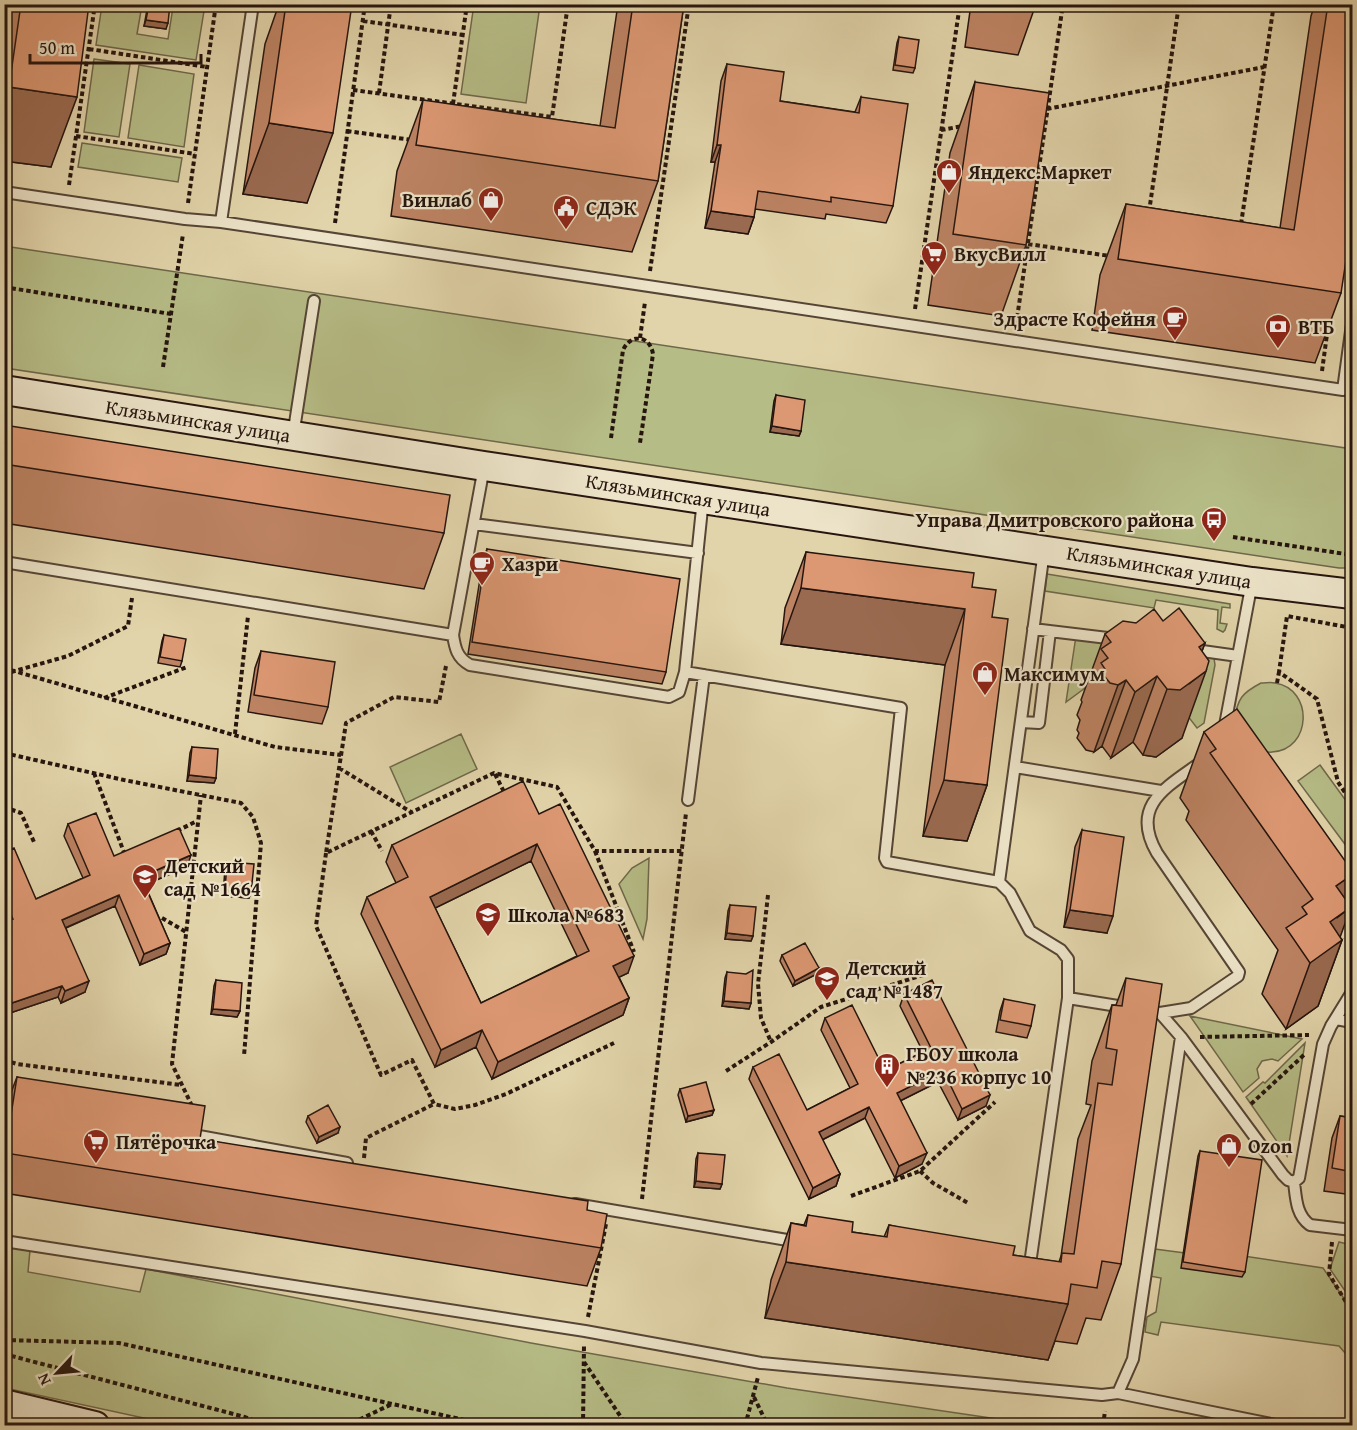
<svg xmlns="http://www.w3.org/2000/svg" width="1357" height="1430" viewBox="0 0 1357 1430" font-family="'Gentium Book Plus',serif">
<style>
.green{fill:#b6bc86;stroke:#6e684a;stroke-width:1.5}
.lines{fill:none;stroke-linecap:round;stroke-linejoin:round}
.lane-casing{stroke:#554535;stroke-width:14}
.secondary-casing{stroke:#26150e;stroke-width:32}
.path{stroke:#26150e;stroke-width:4;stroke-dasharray:4.5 3;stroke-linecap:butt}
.lane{stroke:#ece3c8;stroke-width:10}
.secondary{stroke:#ece3c8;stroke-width:28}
.wall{fill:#bd8363;stroke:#26150e;stroke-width:1.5;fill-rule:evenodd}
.shaded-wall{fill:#9a6a50;stroke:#26150e;stroke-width:1.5}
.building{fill:#dc9873;stroke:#26150e;stroke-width:1.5;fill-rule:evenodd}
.labels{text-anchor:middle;stroke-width:4.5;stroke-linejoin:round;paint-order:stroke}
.poi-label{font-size:20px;font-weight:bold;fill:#26150e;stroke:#ece3c8;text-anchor:start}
.street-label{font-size:20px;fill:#26150e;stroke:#ece3c8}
</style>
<rect width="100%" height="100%" fill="#e2d4aa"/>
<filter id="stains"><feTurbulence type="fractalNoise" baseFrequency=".00333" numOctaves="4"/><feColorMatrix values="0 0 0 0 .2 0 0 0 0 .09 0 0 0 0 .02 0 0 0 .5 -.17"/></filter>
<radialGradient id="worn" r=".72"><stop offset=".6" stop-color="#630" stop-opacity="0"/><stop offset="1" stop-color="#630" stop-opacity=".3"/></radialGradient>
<path class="green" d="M474 4 540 5 526 103 461 94Z
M102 5H142L137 34 168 39 173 7 204 11 196 60 96 45Z
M94 59 130 64 119 137 84 132Z
M139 65 194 74 184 147 128 138Z
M82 143 182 158 178 182 78 167Z
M4 246 1352 449V568H1339L5 368Z
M1047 574 1230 604V608L1222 607 1220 623 1227 624 1225 630 1223 632 1217 629 1218 610 1156 600 1154 608 1045 591Z
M1076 636 1214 658 1215 665 1204 723 1197 728 1184 711 1100 677 1066 702Z
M1261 683C1266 683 1271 682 1275 683 1314 689 1312 750 1272 752 1267 753 1259 750 1254 749L1234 720C1238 698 1242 693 1261 683Z
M461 734 477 769 406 803 390 767Z
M1320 765 1352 809V849L1350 851 1298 781Z
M649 858 647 919 643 939 619 884 632 868Z
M1190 1016 1302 1039 1278 1061 1272 1059 1262 1061 1257 1069 1259 1078 1243 1092Z
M1305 1043 1287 1156 1246 1097 1263 1082 1265 1083Z
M1339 1242 1352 1245V1301L1330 1269Z
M4 1245 30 1250 28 1272 140 1292 146 1269 531 1343 787 1388 1039 1425H176L5 1388Z
M1147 1248 1231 1259 1237 1255 1323 1268 1352 1310V1361L1339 1346 1161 1322 1158 1335 1145 1332 1147 1317 1156 1312 1161 1278 1144 1275Z"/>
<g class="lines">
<defs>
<path id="lane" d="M4 192 185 219 221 222 1343 390 1352 324
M221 222 253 4
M293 436 314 301
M703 499 685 672 901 708 885 858 887 862 999 882
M474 524 698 553
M4 562 453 635C455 648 457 658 470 665L669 697 679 692 685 672
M1033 629 1116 639
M453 635 484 467
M1188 649 1238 656
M1021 722 1039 723 1050 631
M1227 729 1225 725 1252 582
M1015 767 1161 791
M688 800 704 675
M1338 882 1352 903
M1068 998 1124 1007
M1145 1011 1160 1013 1181 1037 1283 1175 1288 1180 1294 1182 1299 1178 1323 1044 1331 1026 1352 992
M1160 1013 1191 1008 1238 976 1239 972 1157 853C1130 806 1165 788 1200 763
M1336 1019 1352 1022
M188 1134 347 1163
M1294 1182C1296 1198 1296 1215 1310 1225L1352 1230
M575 1204 799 1242
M4 1241 585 1331 761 1363 1102 1395 1118 1393 1133 1359 1181 1037
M1029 1271 1068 998V959L1061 950 1030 931 1010 893 999 882 1044 551
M1118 1393 1281 1426"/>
<path id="secondary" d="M4 390 484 466 1252 582 1352 594
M4 1404 95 1426"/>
</defs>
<use href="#lane" class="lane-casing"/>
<use href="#secondary" class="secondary-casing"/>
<path class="path" d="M1287 4 1316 9
M363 21 463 35
M89 49 207 67
M353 90 552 117 568 4
M379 93 391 4
M453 104 467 4
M1047 109 1264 67
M941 130 963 126
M347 131 412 140
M76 136 195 154
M69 185 95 4
M188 203 216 4
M1149 212 1179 4
M335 223 365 4
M1241 224 1274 4
M1028 244 1110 256
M650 271 689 4
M4 287 171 314
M915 309 960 4
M1016 325 1063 4
M640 338 645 302
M163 367 183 234
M1322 371 1328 327
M611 438 623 350C631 333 650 335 653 354L640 443
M1233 537 1352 555
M1352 628 1287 616 1279 672 1317 699 1338 782 1352 803
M446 666 439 702 394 697 346 723 326 853 494 773 557 787 595 851H682
M4 668 275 747 341 755
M4 674 68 656 128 626 132 598
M1277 683 1279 672
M104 698 187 667
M235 734 248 616
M4 753 124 780 241 803 253 817 261 843 244 1056
M339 768 411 812
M94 773 125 855 126 854
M495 774 505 794
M4 807 21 813 34 842
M177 831 197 821
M371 831 382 851
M595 851 634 952
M326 853 316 926 381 1075 412 1060 434 1104 455 1109 475 1105 506 1094 614 1043
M768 895 758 984 761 1018 771 1042
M162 918 186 932
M1200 1037 1309 1035
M4 1060 17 1064 181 1085
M726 1071 771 1042 821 1007 923 975
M1251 1104 1305 1054
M192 1106 172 1064 201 795
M364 1158 366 1138 434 1104
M920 1171 933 1183 968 1203
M851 1196 920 1171 995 1102
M642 1199 686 813
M1332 1242 1329 1274 1352 1312
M588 1317 606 1224
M4 1340 119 1343 491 1426
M4 1345 11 1355
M4 1354 245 1417 269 1426
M584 1362 627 1426
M754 1397 768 1426
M346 1426 392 1404
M583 1426 584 1345
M745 1426 758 1377
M1103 1426 1105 1411"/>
<use href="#lane" class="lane"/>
<use href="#secondary" class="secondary"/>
</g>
<path class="wall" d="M6 4H89L51 167 4 161V11Z
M148 4H170L166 29 144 26Z
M279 4H352L307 203 243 194 265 44Z
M618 4H684L658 181 632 252 391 216 397 171 423 100 600 126Z
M971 4H1036L1018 55 965 47Z
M1315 4H1353L1341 293 1315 363 1092 330 1100 275 1126 204 1280 228 1311 16Z
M899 37 915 68 913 73 893 70 897 43Z
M727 64 780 101 855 112 861 97 893 206 886 223 826 214 825 219 755 209 754 217 748 234 705 228 715 162H711L721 81Z
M975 82 1026 245 1001 316 928 305 950 153Z
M776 395 801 431 799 436 770 432 774 401Z
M4 425 444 533 424 589 4 523Z
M487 549 666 672 662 684 468 654 483 560Z
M806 552 972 587 992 617 987 785 967 841 923 836 945 665 781 644 785 608Z
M1163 621 1205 643 1202 651 1182 738 1156 757 1143 755 1133 742 1111 758 1102 746 1094 752 1086 750 1077 738 1079 733 1077 730 1080 720 1077 715 1082 702 1081 700 1105 634 1136 623Z
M164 635 182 661 180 667 158 663 162 641Z
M261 651 328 707 322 724 248 712 255 668Z
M1204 732 1353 872V877L1345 898 1340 937 1342 940 1318 1006 1286 1029 1262 994 1278 950 1186 820 1189 811 1180 798Z
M192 747 216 778 214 783 187 781 190 753Z
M539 814 628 973 619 977 629 998 623 1015 492 1079 476 1047 435 1067 361 914 367 897 396 883 386 862 392 845ZM531 861 577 956 481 1003 435 908Z
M68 824 114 856 187 867 145 885 170 943 166 954 140 965 115 906 66 928 85 992 61 1003 58 997 4 1015V923L6 922 4 919V852L36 899 83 878 64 836Z
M1082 830 1107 933 1064 927 1075 847Z
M227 862 251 893 249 898 223 896 225 868Z
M730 905 753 936 751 941 725 939 728 911Z
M782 955 817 974 793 986 780 961Z
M727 972 751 1003 749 1009 722 1006 725 978Z
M1126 978 1121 1264 1101 1320 1086 1318 1077 1344 1055 1341 1048 1360 765 1318 771 1280 791 1223 804 1225 808 1215 852 1232 884 1237 889 1225 1013 1255 1059 1262 1061 1256 1078 1139 1091 1105 1086 1104 1092 1061 1112 1005H1116Z
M216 980 240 1011 237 1017 211 1014 214 986Z
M904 994 986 1106 958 1120 938 1082 900 1101 922 1164 895 1178 865 1118 822 1140 840 1174 836 1186 809 1199 749 1079 753 1067 807 1110 850 1088 821 1030 825 1018 885 1071 923 1052 900 1006Z
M1004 999 1031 1026 1027 1038 996 1032 1000 1011Z
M17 1077 200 1139 587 1210 601 1248 587 1286 4 1193V1111Z
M680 1089 714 1110 712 1115 686 1122 678 1095Z
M308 1116 338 1133 317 1143 306 1122Z
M1340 1116 1353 1118V1195L1324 1191 1332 1138Z
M1200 1151 1245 1272 1242 1277 1181 1268 1198 1156Z
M698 1153 722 1184 720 1189 694 1187 696 1159Z"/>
<path class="shaded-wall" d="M146 20 168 23 166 29 144 26Z
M9 87 77 97 51 167 4 161V100Z
M269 123 333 133 307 203 243 194Z
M717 145H721L715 162H711Z
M711 211 754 217 748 234 705 228Z
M772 426 801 431 799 436 770 432Z
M801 588 965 609 945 665 781 644Z
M1205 643 1190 683 1206 671 1182 738 1156 757 1143 755 1167 689 1199 647Z
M1157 676 1133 742 1111 758 1135 692Z
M1126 680 1102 746 1094 752 1118 685Z
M189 775 216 778 214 783 187 781Z
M944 780 987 785 967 841 923 836Z
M537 844 531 861 423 914 430 897Z
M191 855 187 867 137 888 141 877Z
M1353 874V877L1338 917 1351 907 1338 943 1342 940 1318 1006 1286 1029 1310 963 1336 886Z
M225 890 251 893 249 898 223 896Z
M119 895 115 906 58 931 62 920Z
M1070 910 1113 916 1107 933 1064 927Z
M727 933 753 936 751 941 725 939Z
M170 943 166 954 140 965 144 954Z
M634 956 628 973 607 983 613 966Z
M819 968 817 974 793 986 795 981Z
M89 981 85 992 61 1003 65 991Z
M62 986 58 997 4 1015V1009L6 1005Z
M629 998 623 1015 492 1079 498 1062Z
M724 1001 751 1003 749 1009 722 1006Z
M213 1009 240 1011 237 1017 211 1014Z
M482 1030 476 1047 435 1067 441 1050Z
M943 1070 938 1082 892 1105 897 1093Z
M990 1095 986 1106 958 1120 962 1109Z
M869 1107 865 1118 814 1144 819 1132Z
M714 1110 712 1115 686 1122 688 1116Z
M340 1127 338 1133 317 1143 319 1137Z
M927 1153 922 1164 895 1178 899 1166Z
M840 1174 836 1186 809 1199 813 1188Z
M696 1181 722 1184 720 1189 694 1187Z
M786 1262 1068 1304 1048 1360 765 1318Z"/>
<path class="building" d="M21 4H89L77 97 9 87Z
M149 4H170L168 23 146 20Z
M286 4H352L333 133 269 123Z
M633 4H684L658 181 416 145 423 100 615 128Z
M1328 4H1353V215L1341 293 1118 259 1126 204 1294 230Z
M899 37 919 40 915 68 895 65Z
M727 64 784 72 780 101 859 113 861 97 908 104 893 206 831 197V202L758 191 754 217 711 211 721 145H717Z
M975 82 1049 93 1026 245 953 234Z
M776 395 805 400 801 431 772 426Z
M4 425 450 495 444 533 4 464Z
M487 549 680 579 666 672 472 642Z
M806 552 974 573 972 587 996 590 992 617 1008 619 987 785 944 780 965 609 801 588Z
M1179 608 1205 643 1199 647 1209 661 1206 671 1180 690 1167 689 1157 676 1135 692 1126 680 1118 685 1110 683 1101 672 1105 669 1101 663 1108 658 1101 649 1111 642 1105 634 1123 621 1136 623 1154 609 1163 621Z
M164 635 186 639 182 661 160 657Z
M261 651 335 662 328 707 254 695Z
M1237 709 1353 872V874L1336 886 1351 907 1330 922 1342 940 1310 963 1286 928 1307 914 1302 907 1313 899 1210 753 1216 749 1204 732Z
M192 747 218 749 216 778 189 775Z
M523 781 539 814 560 804 634 956 613 966 629 998 498 1062 482 1030 441 1050 367 897 408 877 392 845ZM537 844 589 951 481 1003 430 897Z
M96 813 114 856 179 828 191 855 141 877 170 943 144 954 119 895 62 920 89 981 65 991 62 986 6 1005 4 1001V923L13 919 4 899V852L14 848 36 899 90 875 68 824Z
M1082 830 1124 837 1113 916 1070 910Z
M227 862 254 864 251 893 225 890Z
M730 905 756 907 753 936 727 933Z
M805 943 819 968 795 981 782 955Z
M753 970 751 1003 724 1001 727 972 746 974Z
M1126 978 1162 984 1121 1264 1102 1261 1097 1288 1071 1284 1068 1304 786 1262 791 1223 806 1226 808 1215 853 1222 852 1232 887 1237 889 1225 1015 1246 1013 1255 1061 1262 1062 1253 1074 1254 1098 1083 1112 1085 1117 1050 1106 1048 1112 1005 1122 1006Z
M216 980 242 983 240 1011 213 1009Z
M932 980 990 1095 962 1109 943 1070 897 1093 927 1153 899 1166 869 1107 819 1132 840 1174 813 1188 753 1067 779 1054 807 1110 858 1084 825 1018 852 1005 885 1071 931 1048 904 994Z
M1004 999 1035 1005 1031 1026 1000 1020Z
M17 1077 205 1106 200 1139 588 1201 587 1210 607 1214 601 1248 5 1153Z
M706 1082 714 1110 688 1116 680 1089Z
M328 1105 340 1127 319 1137 308 1116Z
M1340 1116 1353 1118V1172L1332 1168Z
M1200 1151 1262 1160 1245 1272 1183 1262Z
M698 1153 725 1155 722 1184 696 1181Z"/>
<defs>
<symbol id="shop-pin" viewBox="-11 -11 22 30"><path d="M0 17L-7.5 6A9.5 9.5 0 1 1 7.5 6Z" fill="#8f2418" stroke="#ece3c8"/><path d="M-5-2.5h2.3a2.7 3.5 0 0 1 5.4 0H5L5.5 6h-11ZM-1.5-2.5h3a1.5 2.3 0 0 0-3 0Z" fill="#fff"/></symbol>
<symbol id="civic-pin" viewBox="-11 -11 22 30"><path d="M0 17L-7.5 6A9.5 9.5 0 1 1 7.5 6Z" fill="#8f2418" stroke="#ece3c8"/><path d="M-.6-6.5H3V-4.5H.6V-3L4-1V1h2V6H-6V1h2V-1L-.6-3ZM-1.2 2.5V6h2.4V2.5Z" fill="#fff"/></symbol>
<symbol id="supermarket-pin" viewBox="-11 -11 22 30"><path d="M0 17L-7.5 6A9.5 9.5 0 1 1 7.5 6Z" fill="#8f2418" stroke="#ece3c8"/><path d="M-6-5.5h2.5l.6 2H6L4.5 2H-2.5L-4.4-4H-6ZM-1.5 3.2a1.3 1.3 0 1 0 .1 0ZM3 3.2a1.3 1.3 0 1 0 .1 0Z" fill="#fff"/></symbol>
<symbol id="cafe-pin" viewBox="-11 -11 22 30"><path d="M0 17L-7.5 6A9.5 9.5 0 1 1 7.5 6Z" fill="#8f2418" stroke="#ece3c8"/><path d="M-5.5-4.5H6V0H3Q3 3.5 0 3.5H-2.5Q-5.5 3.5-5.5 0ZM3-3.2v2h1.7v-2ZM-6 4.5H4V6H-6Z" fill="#fff"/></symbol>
<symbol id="bank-pin" viewBox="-11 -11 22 30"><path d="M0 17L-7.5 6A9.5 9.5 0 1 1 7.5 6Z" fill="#8f2418" stroke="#ece3c8"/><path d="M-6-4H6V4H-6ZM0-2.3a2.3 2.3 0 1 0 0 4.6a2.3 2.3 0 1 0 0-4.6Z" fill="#fff"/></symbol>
<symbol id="bus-pin" viewBox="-11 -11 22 30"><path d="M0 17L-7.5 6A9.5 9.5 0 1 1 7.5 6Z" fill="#8f2418" stroke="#ece3c8"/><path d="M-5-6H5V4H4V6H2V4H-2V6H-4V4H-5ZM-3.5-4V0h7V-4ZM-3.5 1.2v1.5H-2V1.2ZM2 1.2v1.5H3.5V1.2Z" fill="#fff"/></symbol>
<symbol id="school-pin" viewBox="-11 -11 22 30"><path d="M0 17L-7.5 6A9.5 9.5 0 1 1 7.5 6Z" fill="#8f2418" stroke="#ece3c8"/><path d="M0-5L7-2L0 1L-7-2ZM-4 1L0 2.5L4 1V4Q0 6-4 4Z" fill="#fff"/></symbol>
<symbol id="building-pin" viewBox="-11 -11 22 30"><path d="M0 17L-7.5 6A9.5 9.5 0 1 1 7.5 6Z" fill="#8f2418" stroke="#ece3c8"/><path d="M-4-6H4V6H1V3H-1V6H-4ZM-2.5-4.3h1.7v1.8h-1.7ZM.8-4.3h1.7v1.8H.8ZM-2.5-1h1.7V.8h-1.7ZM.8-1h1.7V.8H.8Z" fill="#fff"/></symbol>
</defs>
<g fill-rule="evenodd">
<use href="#shop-pin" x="934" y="157" width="30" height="40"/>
<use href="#shop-pin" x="476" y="185" width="30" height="40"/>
<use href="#civic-pin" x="551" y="193" width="30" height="40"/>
<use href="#supermarket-pin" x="919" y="239" width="30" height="40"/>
<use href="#cafe-pin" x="1160" y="304" width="30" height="40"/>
<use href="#bank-pin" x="1263" y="312" width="30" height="40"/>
<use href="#bus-pin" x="1199" y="505" width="30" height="40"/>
<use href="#cafe-pin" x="467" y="549" width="30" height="40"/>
<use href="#shop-pin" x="970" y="659" width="30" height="40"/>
<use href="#school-pin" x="130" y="862" width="30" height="40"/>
<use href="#school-pin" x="473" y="900" width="30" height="40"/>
<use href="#school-pin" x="812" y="964" width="30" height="40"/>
<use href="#building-pin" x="872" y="1051" width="30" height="40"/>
<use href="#supermarket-pin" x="81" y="1127" width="30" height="40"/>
<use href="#shop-pin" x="1214" y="1131" width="30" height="40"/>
</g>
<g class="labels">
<g class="poi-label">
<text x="968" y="179">Яндекс.Маркет</text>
<text x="472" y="207" text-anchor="end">Винлаб</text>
<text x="586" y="215">СДЭК</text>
<text x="954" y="261">ВкусВилл</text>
<text x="1156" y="326" text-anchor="end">Здрасте Кофейня</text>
<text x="1298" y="334">ВТБ</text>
<text x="1194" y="527" text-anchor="end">Управа Дмитровского района</text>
<text x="502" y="571">Хазри</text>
<text x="1004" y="681">Максимум</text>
<text x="164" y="873">Детский<tspan x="164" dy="23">сад №1664</tspan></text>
<text x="508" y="922">Школа №683</text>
<text x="846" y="975">Детский<tspan x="846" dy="23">сад №1487</tspan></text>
<text x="906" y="1061">ГБОУ школа<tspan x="906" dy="23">№236 корпус 10</tspan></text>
<text x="116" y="1149">Пятёрочка</text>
<text x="1248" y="1153">Ozon</text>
</g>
<g class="street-label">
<text transform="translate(198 421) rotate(9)" y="7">Клязьминская улица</text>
<text transform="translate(678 495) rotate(9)" y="7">Клязьминская улица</text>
<text transform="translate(1159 567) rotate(9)" y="7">Клязьминская улица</text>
</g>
</g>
<rect width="1357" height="1430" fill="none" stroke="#e2d4aa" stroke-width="24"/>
<rect x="6" y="6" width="1345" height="1418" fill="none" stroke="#26150e" stroke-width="3"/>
<rect x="12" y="12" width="1333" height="1406" fill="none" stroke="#26150e" stroke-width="1.5"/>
<g transform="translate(57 1373) rotate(244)" stroke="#ece3c8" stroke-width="4.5" paint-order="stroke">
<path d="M0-4.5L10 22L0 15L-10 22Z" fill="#26150e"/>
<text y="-9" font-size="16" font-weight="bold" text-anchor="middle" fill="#26150e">N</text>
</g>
<path d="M30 54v9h171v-9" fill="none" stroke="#26150e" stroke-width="3"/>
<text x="39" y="54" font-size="18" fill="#26150e" stroke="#ece3c8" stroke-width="4.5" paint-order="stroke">50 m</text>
<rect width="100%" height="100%" filter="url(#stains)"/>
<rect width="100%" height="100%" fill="url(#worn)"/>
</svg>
